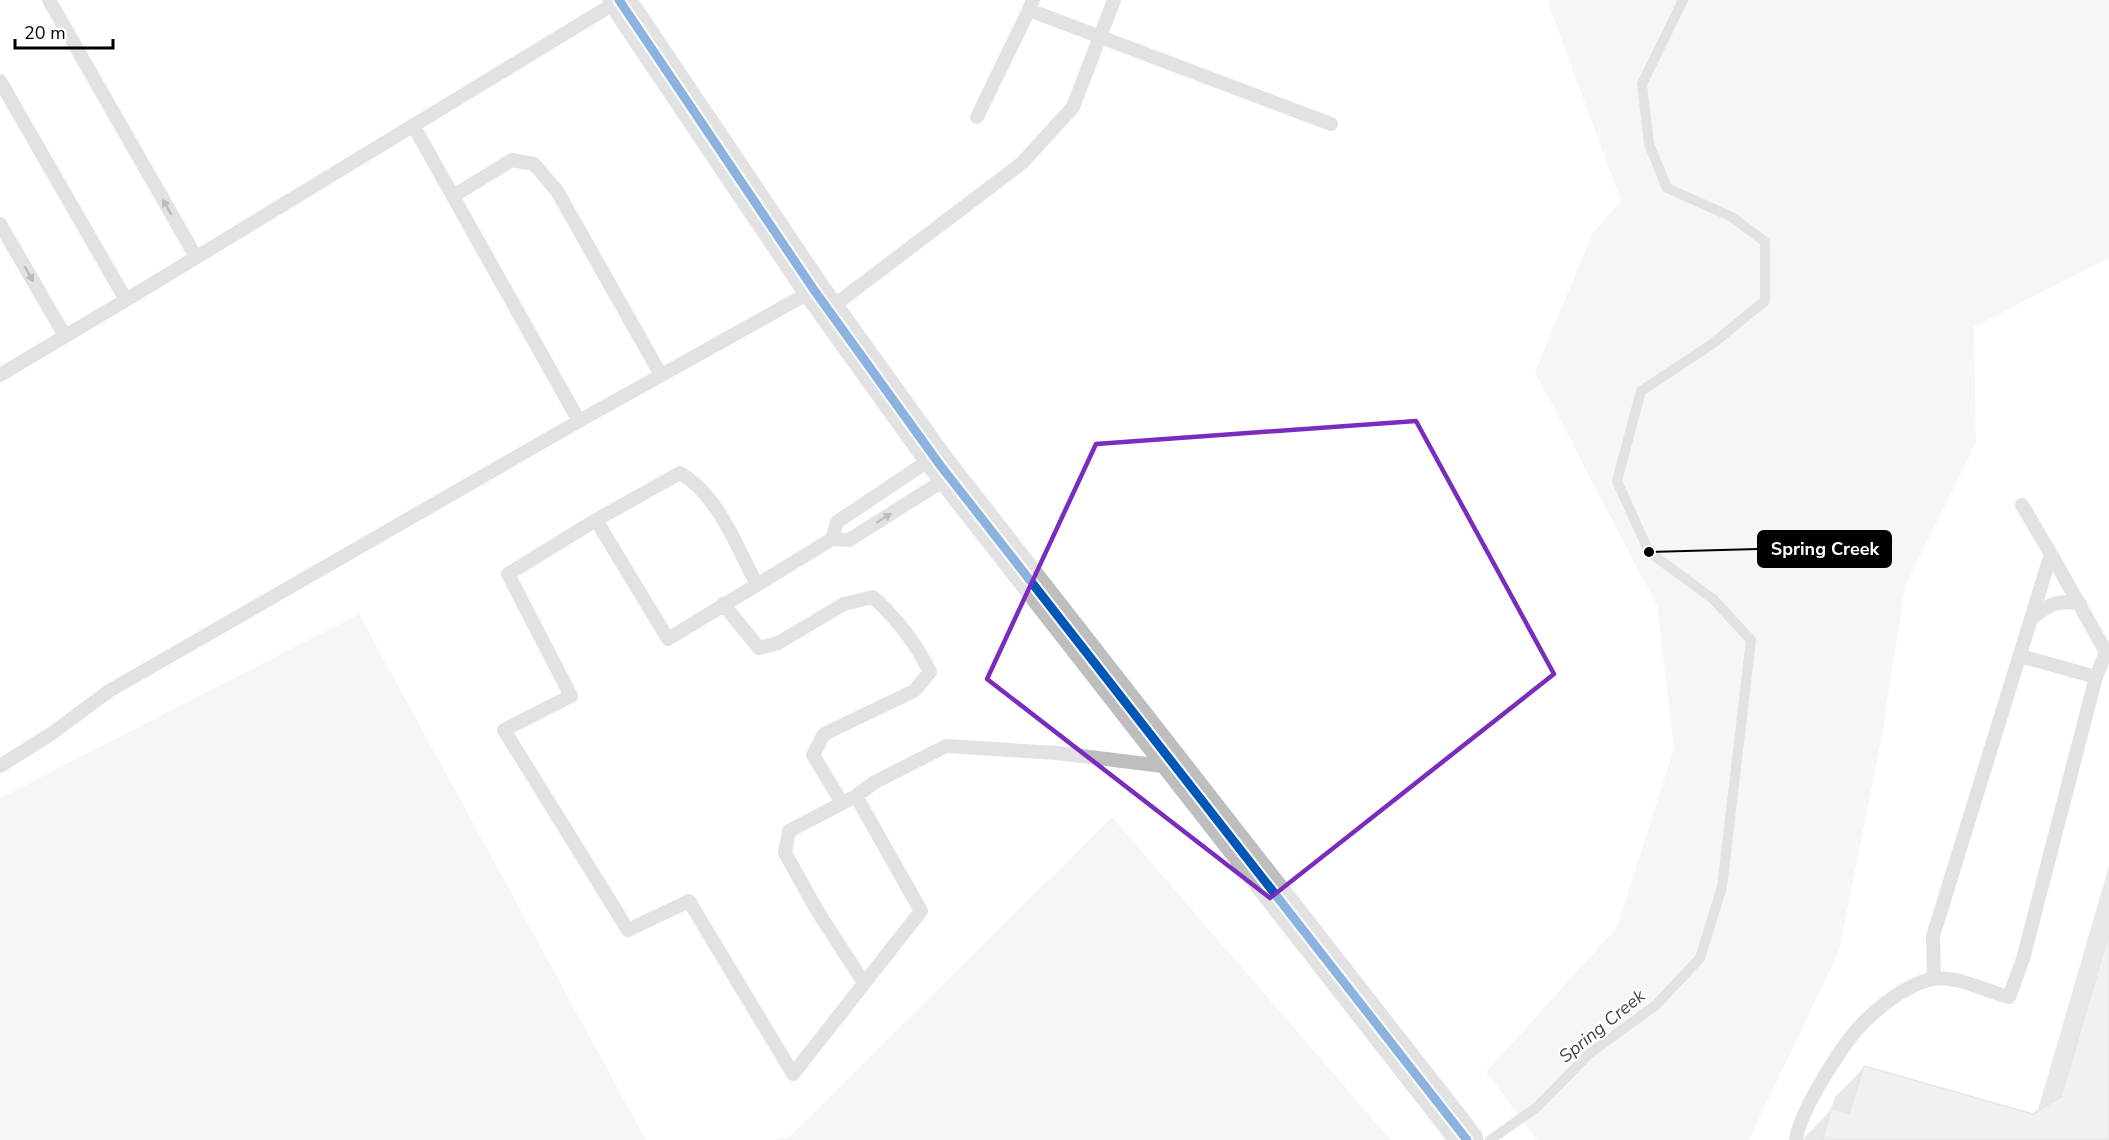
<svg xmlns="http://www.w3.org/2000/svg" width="2109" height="1140" viewBox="0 0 2109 1140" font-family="'Nunito Sans',sans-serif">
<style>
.green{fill:#ececec}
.shadow{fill:#0003}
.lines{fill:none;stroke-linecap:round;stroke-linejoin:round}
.stream{stroke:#bfbfbf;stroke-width:10}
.building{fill:#dfdfdf;stroke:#c7c7c7;stroke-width:1.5}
.service{stroke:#bebebe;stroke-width:14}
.tertiary{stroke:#bebebe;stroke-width:33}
.cycleway-casing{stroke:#fff;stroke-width:13}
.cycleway{stroke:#0057b8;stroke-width:9}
.oneway{fill:#686868}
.marked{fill:none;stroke:#7b2cbf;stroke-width:4.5;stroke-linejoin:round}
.labels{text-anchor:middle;stroke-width:4.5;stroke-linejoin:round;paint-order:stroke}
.water-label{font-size:18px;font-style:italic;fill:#444;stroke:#fff}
.leader{fill:none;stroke:#000;stroke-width:2}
.callout-dot{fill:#000;stroke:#fff;stroke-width:2}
.callout{fill:#000;stroke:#000;stroke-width:2}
.callout-label{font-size:18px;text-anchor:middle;font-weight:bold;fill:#fff}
</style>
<rect width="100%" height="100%" fill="#fff"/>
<path class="green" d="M1547 0H2109V258L1974 327 1976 443 1905 587 1882 736 1839 951 1749 1140H1537L1486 1072 1617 927 1674 748 1657 606 1535 372 1592 234 1621 201Z
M359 614 646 1140H0V798Z
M1112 817 1391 1140H775L790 1136Z"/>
<path class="shadow" d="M2109 866V1140H1802L1831 1110 1835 1097 1864 1068 2033 1115 2037 1113Z"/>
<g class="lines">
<path class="stream" d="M1490 1140 1537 1107 1589 1054 1656 1005 1700 958 1722 887 1751 640 1713 599 1649 552 1617 481 1641 391 1712 344 1765 301V242L1732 217 1667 188 1649 144 1642 84 1683 0"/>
</g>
<path class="building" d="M2109 933V1140H1823L1831 1108 1849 1113 1864 1066 2033 1114 2061 1097Z"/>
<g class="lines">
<path class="service" d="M49 0 196 257
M1033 0 1029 10 1331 124
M0 81 126 300 620 0
M977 117 1029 10
M453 196 512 160 534 164 557 191 661 375
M0 224 65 336
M828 310 1022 163 1073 107 1114 0
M0 375 126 300
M579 421 814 290
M949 477 849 540 832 539 668 639 596 520 508 574 571 696 504 730 628 930 689 901 793 1074 921 911 856 796 875 782 946 746 1057 753 1171 767
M2022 505 2051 554
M596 520 680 473C718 495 736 545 756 583
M832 539 837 522 934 457
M723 604 759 648 778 643 844 604 873 597C897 619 916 643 930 672L914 691 824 734 813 755 842 803
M2032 618C2048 605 2059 598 2080 604
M0 766 51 734 109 691 579 421 413 125
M850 799 789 831 785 853 818 912 864 983
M1934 978 1933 936 2051 554 2106 652 2096 677 2020 656
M1796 1140C1799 1112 1845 1039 1867 1019 1884 1003 1910 983 1933 979 1953 974 1988 992 2009 997L2023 959 2096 677"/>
<path class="tertiary" d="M619 0 814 290 940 465 1467 1140"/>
<defs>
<path id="cycleway" d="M619 0 814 290 940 465 1467 1140"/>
</defs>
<use href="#cycleway" class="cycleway-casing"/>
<use href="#cycleway" class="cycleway"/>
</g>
<defs><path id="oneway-solid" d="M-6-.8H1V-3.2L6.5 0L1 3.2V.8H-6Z" transform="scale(1.5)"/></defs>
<g class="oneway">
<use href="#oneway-solid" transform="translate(167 207) rotate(-120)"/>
<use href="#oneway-solid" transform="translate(29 274) rotate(60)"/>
<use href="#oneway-solid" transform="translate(884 518) rotate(-32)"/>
</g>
<path d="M0 0H2109V1140H0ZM1416 421 1554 674 1270 898 987 679 1096 444Z" fill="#fff" fill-opacity=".55" fill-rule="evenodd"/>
<path class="marked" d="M1416 421 1554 674 1270 898 987 679 1096 444Z"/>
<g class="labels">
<g class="water-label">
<text transform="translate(1602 1026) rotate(-39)" y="6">Spring Creek</text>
</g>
</g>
<path class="leader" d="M1649 552L1758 549"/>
<circle class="callout-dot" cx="1649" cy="552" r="6"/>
<rect class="callout" x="1758" y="531" width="133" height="36" rx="6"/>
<g class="callout-label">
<text x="1825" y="555">Spring Creek</text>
</g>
<path d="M15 39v9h98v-9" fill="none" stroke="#000000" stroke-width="3"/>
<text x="24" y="39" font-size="18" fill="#000000" stroke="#ffffff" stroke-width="4.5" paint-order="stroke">20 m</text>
</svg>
